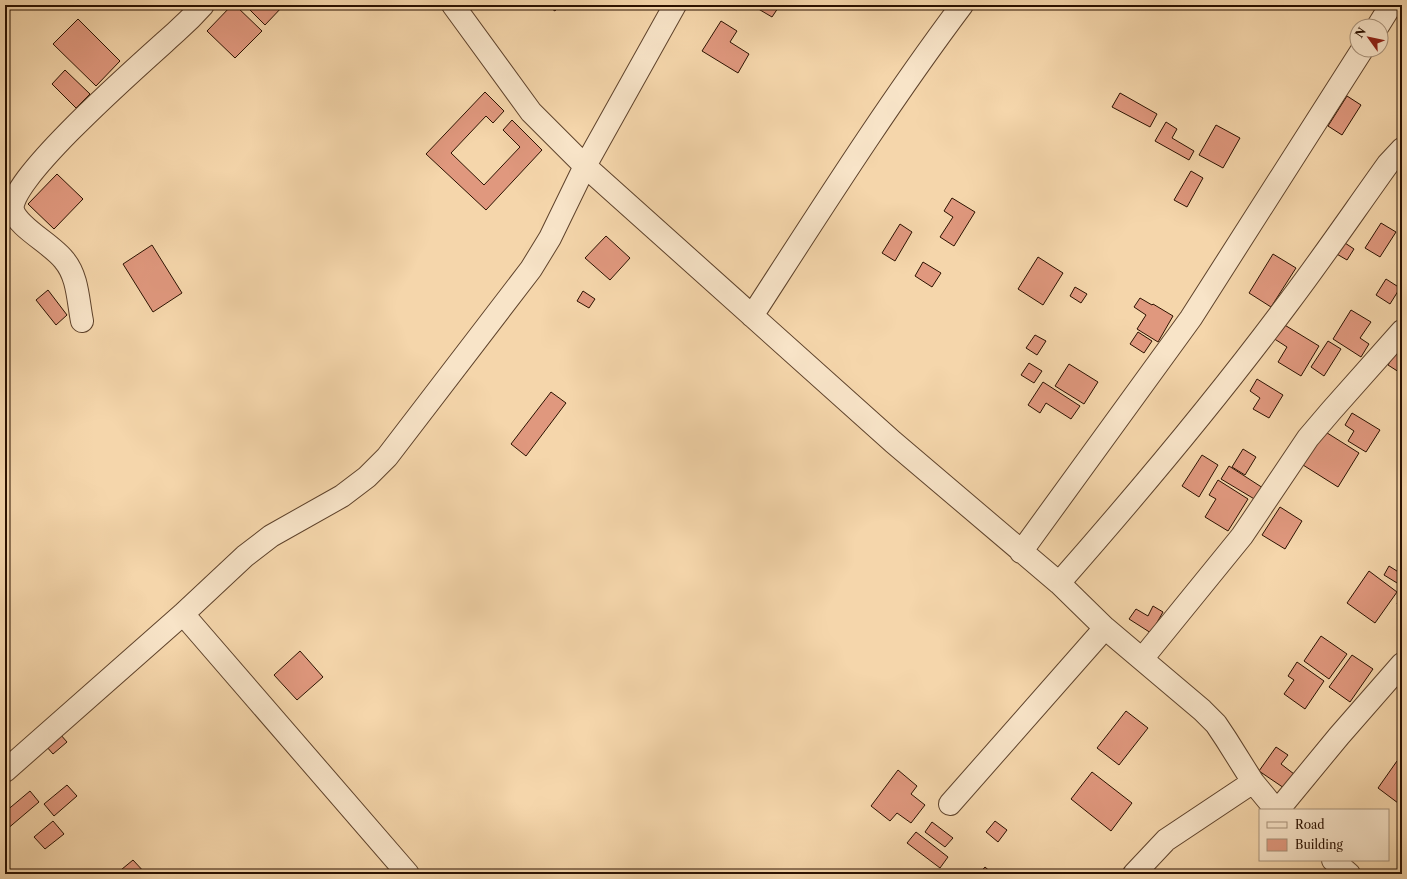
<svg xmlns="http://www.w3.org/2000/svg" width="1407" height="879" viewBox="0 0 1407 879" font-family="'Libre Caslon Text',serif">
<style>
.building{fill:#e0987e;stroke:#2b1100}
.lines{fill:none;stroke-linecap:round;stroke-linejoin:round}
.minor-casing{stroke:#5e422b;stroke-width:24}
.minor{stroke:#f8e4c8;stroke-width:22}
</style>
<rect width="100%" height="100%" fill="#f5d6ab"/>
<filter id="stains"><feTurbulence type="fractalNoise" baseFrequency=".005" numOctaves="4"/><feColorMatrix values="0 0 0 0 .2 0 0 0 0 .09 0 0 0 0 .02 0 0 0 .5 -.17"/></filter>
<radialGradient id="worn" r=".72"><stop offset=".6" stop-color="#630" stop-opacity="0"/><stop offset="1" stop-color="#630" stop-opacity=".3"/></radialGradient>
<path class="building" d="M232 5H235L262 31 235 58 207 31Z
M245 5H284L265 25Z
M546 5H559L555 11Z
M757 5H780L772 17 755 7Z
M78 19 120 61 96 86 53 44Z
M721 21 737 31 730 42 749 54 738 73 702 51Z
M65 70 90 94 76 108 52 84Z
M485 92 504 111 493 123 486 116 451 153 484 185 520 147 503 130 512 120 542 150 486 210 426 154Z
M1120 93 1157 114 1150 127 1112 107Z
M1347 96 1361 105 1342 135 1328 126Z
M1166 122 1177 129 1172 138 1194 151 1189 160 1155 141Z
M1216 125 1240 138 1223 168 1199 155Z
M1191 171 1203 178 1187 207 1174 200Z
M57 174 83 199 54 229 28 204Z
M952 198 975 212 954 246 940 237 953 217 944 211Z
M1381 223 1396 232 1380 257 1365 248Z
M900 224 912 232 895 261 882 253Z
M606 236 630 258 610 280 585 258Z
M1342 241 1354 249 1347 260 1335 253Z
M152 245 182 293 153 312 123 264Z
M1273 254 1296 268 1271 307 1249 293Z
M1038 257 1063 273 1043 305 1018 289Z
M923 262 941 273 932 287 915 276Z
M1386 279 1400 288 1390 304 1376 295Z
M1075 287 1087 294 1081 303 1070 296Z
M48 290 67 315 56 325 36 300Z
M583 291 595 299 589 308 577 301Z
M1140 298 1152 305 1153 304 1173 316 1158 342 1137 329 1146 315 1134 307Z
M1351 310 1371 322 1360 338 1369 344 1361 357 1333 339Z
M1283 324 1319 346 1301 376 1278 362 1287 347 1273 338Z
M1138 332 1152 341 1144 353 1130 344Z
M1035 335 1046 341 1037 355 1026 348Z
M1328 341 1341 349 1324 376 1311 367Z
M1402 342V374L1388 365Z
M1029 363 1042 371 1034 383 1021 375Z
M1069 364 1098 382 1084 404 1055 386Z
M1257 379 1283 395 1269 418 1253 409 1260 398 1250 391Z
M1043 382 1080 406 1071 419 1046 403 1040 413 1028 405Z
M551 392 566 403 526 456 511 444Z
M1352 413 1380 430 1366 452 1348 441 1354 431 1345 425Z
M1324 431 1359 453 1338 487 1303 465Z
M1243 449 1256 457 1245 475 1232 467Z
M1202 455 1218 465 1199 497 1182 486Z
M1229 466 1263 488 1256 500 1221 479Z
M1218 480 1248 499 1228 531 1205 517 1216 499 1209 495Z
M1280 507 1302 521 1285 549 1262 535Z
M1389 566 1400 573 1402 570V586L1384 575Z
M1369 571 1397 592 1375 623 1347 603Z
M1402 595V607L1397 604Z
M1153 606 1163 612 1151 633 1129 619 1136 609 1148 616Z
M1321 636 1347 654 1329 679 1304 661Z
M300 651 323 677 297 700 274 675Z
M1352 655 1373 669 1350 702 1329 687Z
M1297 662 1324 681 1305 709 1284 694 1294 680 1288 676Z
M1126 711 1148 728 1119 765 1097 748Z
M60 734 67 742 53 754 46 746Z
M1276 747 1288 755 1281 764 1294 774 1284 788 1259 771Z
M1397 761 1402 765V806L1378 788Z
M898 770 917 786 911 794 925 805 911 823 897 813 890 821 871 806Z
M1092 772 1132 803 1111 831 1071 799Z
M67 785 77 796 54 816 44 804Z
M30 791 39 802 6 830 5 812Z
M53 821 64 834 45 849 34 837Z
M995 821 1007 830 998 842 986 832Z
M932 822 953 838 945 847 925 832Z
M916 832 948 857 940 868 907 843Z
M133 860 146 874H116Z
M985 867 993 874H979Z"/>
<g class="lines">
<defs>
<path id="minor" d="M453 5 531 112 585 166 893 442 1059 583 1105 628 1202 710 1216 724 1226 739 1253 782 1276 810
M1378 26 1391 5
M752 316C820 211 887 105 962 5
M82 321C78 301 78 276 64 260 52 244 17 227 13 210 5 181 152 54 177 31 186 23 195 14 203 5
M1021 552 1191 318 1362 50
M1059 583C1139 492 1217 399 1289 302 1323 257 1355 210 1388 164L1402 149
M183 614 408 874
M1142 659 1242 536 1308 438 1331 411 1402 331
M5 771 183 614 245 556 271 536 342 496 367 477 387 457 531 269 550 238 585 166 675 5
M950 804 1105 628
M1278 810 1339 736 1402 664
M1333 860 1349 874
M1134 874 1166 840 1253 782"/>
</defs>
<use href="#minor" class="minor-casing"/>
<use href="#minor" class="minor"/>
</g>
<rect width="1407" height="879" fill="none" stroke="#f5d6ab" stroke-width="20"/>
<rect x="6" y="6" width="1395" height="867" fill="none" stroke="#2b1100" stroke-width="2"/>
<rect x="10" y="10" width="1387" height="859" fill="none" stroke="#2b1100"/>
<rect x="1259" y="809" width="130" height="52" fill="#f8e4c8" stroke="#a69078"/>
<rect x="1267" y="822" width="20" height="6" fill="#f8e4c8" stroke="#a69078"/>
<text x="1295" y="829" font-size="12" fill="#2b1100">Road</text>
<rect x="1267" y="839" width="20" height="12" fill="#e0987e" stroke="#a69078"/>
<text x="1295" y="849" font-size="12" fill="#2b1100">Building</text>
<g transform="translate(1369 38) rotate(303)"><circle r="19" fill="#f8e4c8" stroke="#a69078"/>
<path d="M0-3L7 15L0 10L-7 15Z" fill="#8f2418"/>
<text y="-6" font-size="11" font-weight="bold" text-anchor="middle" fill="#2b1100">N</text>
</g>
<rect width="100%" height="100%" filter="url(#stains)"/>
<rect width="100%" height="100%" fill="url(#worn)"/>
</svg>
